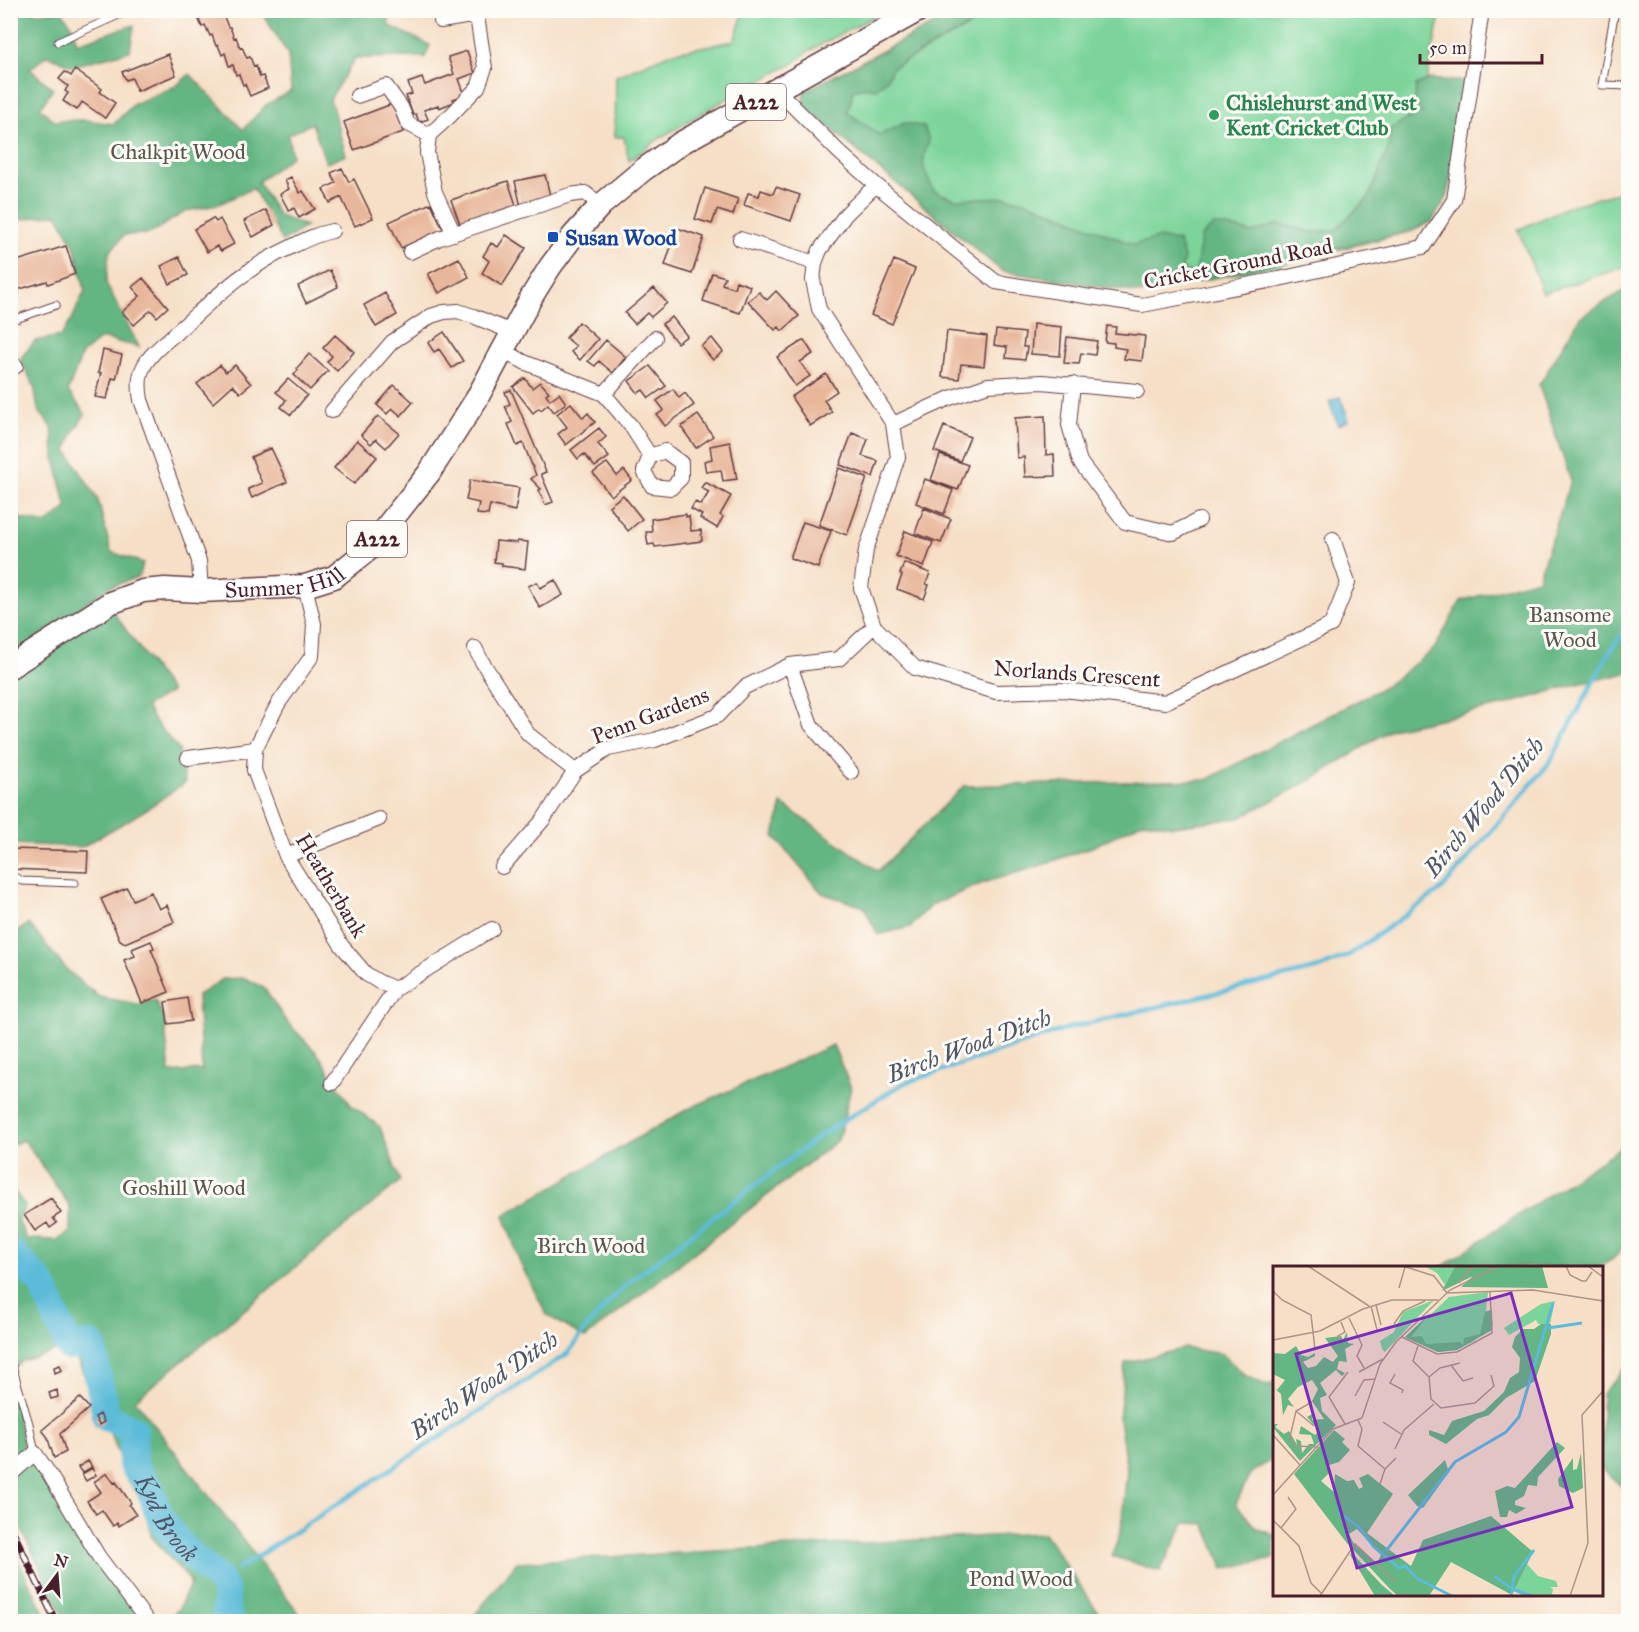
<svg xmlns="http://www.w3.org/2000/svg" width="1639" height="1632" viewBox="0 0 1639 1632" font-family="'IM FELL Great Primer',serif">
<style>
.green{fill:#7bd49a;stroke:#627a62;stroke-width:1.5}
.forest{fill:#64b682;stroke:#576a56;stroke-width:1.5}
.water{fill:#5bbbd9;stroke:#526d82;stroke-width:1.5}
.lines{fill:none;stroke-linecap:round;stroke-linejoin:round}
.stream{stroke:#5bbbd9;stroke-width:4.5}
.river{stroke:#5bbbd9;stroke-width:28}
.building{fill:#e8b69a}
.lane-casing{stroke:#643c42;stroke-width:9}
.street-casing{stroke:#643c42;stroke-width:16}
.primary-casing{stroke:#643c42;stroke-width:25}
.lane{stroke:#fff;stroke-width:7}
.street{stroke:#fff;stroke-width:14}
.primary{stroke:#fff;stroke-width:22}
.rail-casing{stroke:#4a1f2b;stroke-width:7}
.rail{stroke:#fdfcf7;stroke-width:4.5;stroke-dasharray:14;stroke-linecap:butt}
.leisure-dot{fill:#2e9e5b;stroke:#fdfcf7;stroke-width:2}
.transit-dot{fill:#1a4fb4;stroke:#fdfcf7;stroke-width:2}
.labels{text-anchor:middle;stroke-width:6;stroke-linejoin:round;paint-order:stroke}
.shield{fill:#fdfcf7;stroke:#806168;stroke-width:1.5}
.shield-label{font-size:21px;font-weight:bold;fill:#4a1f2b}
.leisure-label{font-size:22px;font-weight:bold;fill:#27864d;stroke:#fdfcf7;text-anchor:start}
.park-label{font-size:22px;fill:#59554c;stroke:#fdfcf7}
.transit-label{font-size:22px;font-weight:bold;fill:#164399;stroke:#fdfcf7;text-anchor:start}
.street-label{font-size:22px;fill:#4a1f2b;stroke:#fdfcf7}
.water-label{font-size:24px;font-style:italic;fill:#505668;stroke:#fdfcf7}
.inset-river{fill:none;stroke:#5bbbd9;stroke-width:3}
.inset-road{fill:none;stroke:#b19288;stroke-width:1.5}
.view{fill:#7b2cbf;fill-opacity:0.15;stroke:#7b2cbf;stroke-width:3}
.inset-edge{fill:none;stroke:#4a1f2b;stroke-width:3}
</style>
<rect width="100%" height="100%" fill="#fdfcf7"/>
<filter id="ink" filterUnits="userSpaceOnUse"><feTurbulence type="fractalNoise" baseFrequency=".0167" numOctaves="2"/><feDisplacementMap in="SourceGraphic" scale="12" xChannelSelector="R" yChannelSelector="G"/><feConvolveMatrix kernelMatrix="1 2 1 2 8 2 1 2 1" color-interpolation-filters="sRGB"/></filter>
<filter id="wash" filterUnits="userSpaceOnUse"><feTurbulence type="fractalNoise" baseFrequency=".008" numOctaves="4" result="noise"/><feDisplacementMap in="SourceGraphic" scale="24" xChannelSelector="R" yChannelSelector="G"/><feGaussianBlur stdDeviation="1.35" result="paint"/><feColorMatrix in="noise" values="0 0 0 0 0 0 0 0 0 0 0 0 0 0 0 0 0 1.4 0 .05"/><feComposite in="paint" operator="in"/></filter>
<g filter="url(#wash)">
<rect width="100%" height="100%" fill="#f6dfc6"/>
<path class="green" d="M960 10 1441 11 1427 79 1467 82 1459 123 1447 197 1431 222 1412 231 1279 265 1141 293 1002 271 806 108 803 100 805 91Z
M744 11H884L807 52 794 63 726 99 660 138 629 161 624 137H615L616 76 674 52 734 41Z
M1628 190V266L1543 293 1518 230 1569 206Z"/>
<path class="forest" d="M11 11H34L36 13 61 11 72 25 77 43 134 25 130 51 72 66 47 55 30 69 53 89 40 108 54 121 84 120 114 124 134 104 176 86 190 74 243 130 266 105 291 91 288 54 261 11H392L388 25 430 45 425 57 355 58 330 99 346 155 326 163 312 123 288 135 292 156 258 182 279 216 306 226 283 242 253 188 217 205 186 211 149 234 124 235 109 253 106 283 139 347 101 338 82 354 68 391 85 414 72 435 67 450 98 500 111 552 143 563 139 577 109 587 11 657 10 575 17 557 11 559V513L19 518 46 524 67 508 54 455 52 427 38 410 34 386 20 359 35 341 61 336 71 321 85 290 74 245 57 214 11 221Z
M960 11H997L892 68 887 79 876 89 865 87 853 90 851 101 847 112 880 135 905 123 924 127 929 141C919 165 923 168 934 191L955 199 1006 197 1028 202 1134 245 1157 238 1178 241 1184 257 1181 271 1196 273 1201 237 1214 225 1239 229 1252 233 1278 224 1313 232 1335 230 1368 198 1378 176 1382 163 1389 146 1390 129 1416 114H1423L1415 102 1416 85 1427 80 1467 82 1459 123 1447 197 1431 222 1412 231 1141 293 1002 271 806 108 803 100 805 91Z
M1628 288V673L1573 685 1501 706 1391 729 1311 780 1239 818 1173 826 1144 821 1092 847 1039 866 983 883 931 905 910 927 878 935 864 907 822 893 774 836 782 804 878 871 964 786 1206 780 1386 686 1434 649 1461 601 1538 579 1571 481 1539 385 1580 317Z
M111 609 171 692 146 706 153 719 179 750 185 783 139 814 82 847 11 844V673Z
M29 924 66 969 99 997 138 1004 155 1000 164 1018 170 1073 202 1070 197 996 223 979 245 978 264 988 286 1021 318 1054 350 1104 380 1127 400 1181 135 1400 305 1621H165L178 1610 191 1582 151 1536 148 1504 122 1461 118 1451 75 1355 65 1348 22 1361 11 1370 10 1185 25 1206 18 1221 27 1239 58 1240 70 1232V1206L24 1140 11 1145 10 1004 14 997 11 957 18 931Z
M833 1045 851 1088 838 1140 585 1338 547 1315 520 1263 504 1215 686 1110Z
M1623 1146H1628V1243L1613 1259 1599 1267H1442L1506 1223Z
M1185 1348 1222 1354 1246 1376 1268 1386 1274 1383V1458L1250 1474 1236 1504 1256 1528 1274 1535V1558L1224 1569 1205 1524 1185 1523 1160 1571 1112 1556 1121 1530 1127 1470 1119 1419 1125 1363Z
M1628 1365V1492L1602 1469V1394Z
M10 1376 24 1449 72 1523 142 1621H66L11 1508Z
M1044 1533 1104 1621H470L517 1562Z
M10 1543 48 1621H11Z"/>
<path class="water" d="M1340 397 1349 420 1338 425 1329 402Z"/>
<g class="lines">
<path class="stream" d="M238 1569 567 1354 587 1327 625 1285 822 1134 904 1083 1069 1028 1320 968 1349 955 1442 889 1550 762 1609 653 1628 625
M220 1581 224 1578"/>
<path class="river" id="s1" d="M10 1251 42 1284 69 1347 92 1345 106 1416 134 1430 132 1464 150 1489 160 1517 181 1546 220 1581 226 1593V1612L231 1622"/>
</g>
<g id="blocks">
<path class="building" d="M199 10H218L221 18 224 17 228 27H230L234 38 236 37 240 48 242 47 247 58 250 57 254 67 256 66 260 77 263 76 268 88 250 96 245 84 243 85 239 74 236 75 233 65 229 66 225 53 222 55 218 45 216 46 212 35 210 36 205 25 202 27 197 15 200 14Z
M467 51 475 73 459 79 465 95 453 99 454 102 439 108 438 105 424 110 428 119 419 122 416 114 413 115 406 96 412 94 408 83 422 78 425 85 454 74 448 57Z
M168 54 176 75 137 91 132 78 126 80 122 72Z
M75 70 102 89 100 92 115 103 105 118 82 102 77 110 63 101 68 93 65 91 68 86 59 79 65 72 71 76Z
M392 104 403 132 354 150 344 122Z
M342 168 349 182 354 179 373 218 355 226 341 197 330 203 323 189 336 183 331 173Z
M545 175 551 200 521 207 515 181Z
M291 177 300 193 303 191 315 209 299 218 294 208 289 211 280 194 289 189 285 180Z
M508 181 517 208 461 227 451 200Z
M776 187 800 195 791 221 744 205 748 193 759 196 761 190 773 194Z
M705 188 738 199 733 215 717 210 712 224 695 219Z
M431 203 443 229 401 248 389 222Z
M266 210 274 225 253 237 244 221Z
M213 218 216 222 220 219 234 244 221 251 217 246 207 252 194 229Z
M677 228 704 237 692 274 665 265Z
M506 235 526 248 502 286 482 273 489 261 483 256 491 243 498 247Z
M66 246 75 274 48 284 47 281 10 292V263Z
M179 257 188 275 170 284 161 266Z
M459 258 469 277 439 293 428 274Z
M894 260 915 269 892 324 871 315Z
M330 270 338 287 306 303 298 286Z
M712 273 725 277 722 284 734 288 736 281 750 286 740 313 703 301Z
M143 278 168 307 157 317 151 310 134 325 122 312 140 296 132 287Z
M654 288 667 303 651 317 647 313 635 324 625 313Z
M776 291 799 316 782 331 779 327 775 330 748 301 759 292 767 300Z
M385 293 397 315 376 327 364 305Z
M672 317 687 336 677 343 662 324Z
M579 322 598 339 580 360 571 352 576 346 566 338Z
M1033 324 1062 327 1060 356 1031 354Z
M1107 326 1116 327 1115 333 1145 336 1142 361 1124 359 1126 349 1114 347V343L1105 342Z
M996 330 1025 333 1023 347H1027L1025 360 1006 358 1007 347 994 345Z
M947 331 987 336 984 366 961 364 959 379 942 377Z
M444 332 463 361 452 368 439 349 434 352 428 343Z
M335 335 354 352 337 371 327 362 332 356 323 348Z
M1067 337 1097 341 1095 355 1081 353 1079 364 1064 363Z
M712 338 723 352 713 360 701 346Z
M606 340 626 357 613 373 599 361 595 366 588 361Z
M804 340 813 354 800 362 810 376 795 386 777 357Z
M103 350 122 355 116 379 112 378 107 399 95 397 101 373H98Z
M309 354 328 371 310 390 294 375 298 370 297 368Z
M220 365 226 372 235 365 251 384 240 393 233 385 213 403 197 384Z
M650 366 666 386 649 398 643 390 638 393 629 381Z
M826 374 837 391 824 400 832 412 810 426 791 397Z
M525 378 532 388 540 382 549 392 546 394 550 400 559 393 566 403 554 412 548 404 541 410 539 408 533 413 513 387Z
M288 379 307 395 291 415 281 407 286 400 276 392Z
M394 385 413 402 401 416 392 408 387 414 377 405Z
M673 389 679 398 685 393 694 405 665 426 657 415 664 410 657 401Z
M511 390 546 472 541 474 553 502 545 505 539 490 541 489 531 479 536 475 523 443 517 446 508 424 512 422 505 406 510 404 505 392Z
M571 403 583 418 588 413 595 422 566 445 558 434 567 427 557 414Z
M698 415 713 436 696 448 681 427Z
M378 416 399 433 386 448 376 439 371 444 361 435Z
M1045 416 1046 455 1054 454 1055 476 1025 477 1024 457 1017 458 1015 418Z
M944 426 970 437 960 461 934 451Z
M599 428 606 437 598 444 609 457 595 467 584 454 578 459 571 450Z
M852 433 868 439 862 456 878 461 873 477 840 465Z
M357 440 377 457 354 484 334 468Z
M730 442 737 479 723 481 721 470 706 472 704 461 712 459 710 446Z
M271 448 287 482 252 498 248 489 262 483 251 457Z
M940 455 968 465 958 490 931 480Z
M607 463 617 476 624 470 632 480 611 496 593 473Z
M839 468 867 478 847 535 819 525Z
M925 479 953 490 944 514 916 503Z
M470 480 519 488 515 511 490 505 488 515 477 514 479 503 466 500Z
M705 482 731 496 720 515 723 517 717 528 700 518 702 515 691 509 695 502 701 505 709 492 701 488Z
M623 495 642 519 628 531 609 506Z
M924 508 951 519 941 543 915 533Z
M686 514V517L689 516 691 531 701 530 702 541 655 547 654 544 648 545 646 532H652L651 519Z
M803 522 831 531 818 568 790 558Z
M905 531 933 542 924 567 896 556Z
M496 541 517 543V541L528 542 525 569 502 566V563L494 562Z
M904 563 930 573 926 584 929 585 924 599 897 589 902 575 900 574Z
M555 580 563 595 540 608 528 586 537 582 540 588Z
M10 849 88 851 87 872 10 869Z
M127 888 133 900 151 892 159 909 167 905 174 922 125 943 120 940 101 899Z
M151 941 154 948 151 949 169 992 142 1003 124 960 135 956 132 949Z
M187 998 191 1021 168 1024 165 1002Z
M51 1198 61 1213 53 1218 57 1223 50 1228 47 1223 35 1231 24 1215Z
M60 1365 62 1370 55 1373 54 1367Z
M57 1390 58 1397 51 1399 49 1393Z
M80 1398 89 1408 60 1434 66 1452 54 1458 47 1436 42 1430Z
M100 1414 104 1422 99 1425 95 1417Z
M88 1461 92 1467 82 1473 78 1467Z
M92 1468 96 1475 86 1481 82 1474Z
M107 1473 114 1483 116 1482 131 1503 129 1505 136 1515 119 1526 117 1523 113 1526 102 1510 96 1514 87 1501 101 1492 94 1482Z"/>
</g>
</g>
<g filter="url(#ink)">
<use href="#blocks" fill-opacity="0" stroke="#643c42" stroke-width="1.5"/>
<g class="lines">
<defs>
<path id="lane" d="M1615 10 1602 85 1628 86
M58 42 130 10
M10 321 56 305
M10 875 22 881 75 883
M10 1359 29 1424 35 1453"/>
<path id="street" d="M441 21 477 15
M777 90 840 153 876 185 996 282 1142 305 1279 279 1423 247 1454 200 1482 10
M357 96 386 86 401 107 408 124 429 135
M876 185 846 214 820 250 815 263 813 280 819 309 893 424 898 457 866 550 861 588 874 626 915 668 996 692 1064 690 1165 702 1331 625 1348 583 1333 539
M454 234 435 192 427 153 429 135 450 116 478 87 485 68 476 10
M740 239 815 263
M410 252 440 238 570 195 585 193 601 205
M503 350 524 362 604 394
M10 367 16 366
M1073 384 1069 425 1080 462 1125 522 1173 533 1199 520
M332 411 392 342 431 316 444 312 458 311 473 316 512 332
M893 424 950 398 988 385 1042 382 1137 391
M665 451 681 463V478L671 488 652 486 644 471 650 456Z
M650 456 631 426 604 394 655 338
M305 586 314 624 312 656 278 704 255 749 254 770 286 856 342 946 366 974 379 982 395 989
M201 591 199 561 141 400C139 389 138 378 143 368 150 353 166 342 178 331 215 298 243 269 289 248 303 241 316 234 332 231
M475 648 481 660 528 734 575 771
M790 665 811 725 851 772
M188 758 255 749
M286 856 379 819
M502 867 543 820 575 771 608 749 655 740 717 716 745 687 790 665 839 659 874 626
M332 1083 395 989 492 929
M10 1475 35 1453 48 1472 99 1557 148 1622"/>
<g id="primary">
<path id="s2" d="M10 667 110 603 143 591 165 589 201 591 305 586 334 577 368 550 429 473 476 400 532 296 550 267 573 236 601 205 643 170 681 143 919 10"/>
</g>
</defs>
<use href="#lane" class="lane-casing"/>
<use href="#street" class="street-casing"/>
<use href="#primary" class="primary-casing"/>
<use href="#lane" class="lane"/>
<use href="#street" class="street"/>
<use href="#primary" class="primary"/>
<defs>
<path id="rail" d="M10 1525 56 1622"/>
</defs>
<use href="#rail" class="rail-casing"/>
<use href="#rail" class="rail"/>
</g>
</g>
<circle class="leisure-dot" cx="1214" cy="115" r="6"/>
<rect class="transit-dot" x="547" y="231" width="12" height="12" rx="3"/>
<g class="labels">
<g class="shield">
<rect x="726" y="84" width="60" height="36" rx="4.5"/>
<rect x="347" y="521" width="60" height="36" rx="4.5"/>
</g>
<g class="shield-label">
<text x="756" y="109">A222</text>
<text x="377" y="546">A222</text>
</g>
<g class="leisure-label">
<text x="1226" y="110">Chislehurst and West<tspan x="1226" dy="25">Kent Cricket Club</tspan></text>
</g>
<g class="park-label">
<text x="178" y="159">Chalkpit Wood</text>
<text x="1570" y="622">Bansome<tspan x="1570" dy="25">Wood</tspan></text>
<text x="184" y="1195">Goshill Wood</text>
<text x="591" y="1253">Birch Wood</text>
<text x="1021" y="1586">Pond Wood</text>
</g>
<g class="transit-label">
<text x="565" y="245">Susan Wood</text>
</g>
<g class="street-label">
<text transform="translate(1238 263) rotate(-11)" y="8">Cricket Ground Road</text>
<text dy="8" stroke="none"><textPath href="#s2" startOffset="296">Summer Hill</textPath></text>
<text transform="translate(1077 673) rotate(4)" y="8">Norlands Crescent</text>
<text transform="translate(650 715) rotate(-21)" y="8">Penn Gardens</text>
<text transform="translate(332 885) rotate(59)" y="8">Heatherbank</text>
</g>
<g class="water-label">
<text transform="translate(1484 807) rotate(-50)" y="8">Birch Wood Ditch</text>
<text transform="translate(969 1046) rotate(-20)" y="8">Birch Wood Ditch</text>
<text transform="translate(484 1385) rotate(-34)" y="8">Birch Wood Ditch</text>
<text dy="8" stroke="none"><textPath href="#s1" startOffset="340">Kyd Brook</textPath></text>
</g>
</g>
<g transform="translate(1273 1266)">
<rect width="330" height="330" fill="#f6dfc6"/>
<path d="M151 0H182L172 19 164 7ZM215 26 213 45 219 44 220 60 201 75 184 84 165 86 133 72 176 31ZM161 34 112 86 109 83 107 75 121 66 130 46ZM282 35 277 58H265L263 54 236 69 231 62 268 38ZM254 298 265 310 283 315 285 321H277L280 323 279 328 285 330H250L241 325Z" fill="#7bd49a"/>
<path d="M182 0H269L275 22 188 21 200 10 169 25ZM219 44V64L184 84 165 86 132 71 158 46 138 71 149 70 153 78 187 76 190 79 191 72 207 68 212 46ZM268 58H278V68L262 115 233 132 216 149 204 153 173 178 156 169V164L171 169 179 155 211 145 231 126 237 112 246 106 247 92 239 81 242 71 250 63H261ZM74 66 75 77 81 78 72 83 74 96 66 95 64 103 72 107 69 110 63 104 47 117 54 129 47 132 49 145 63 159 27 195 0 161 2 158H5L2 161 11 168 16 165 24 179 23 173 28 175 29 187 36 178H41L38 169 26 168 28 160 42 169 46 165 34 151 41 147 39 154 51 153 39 135 45 123 39 114 25 121 15 133 21 141 15 139 10 149 8 128 0 121 4 124 12 114 0 108V87L12 88 23 80 28 89 35 91 42 87V90L30 96 35 102 43 100 51 91 60 96 65 90 52 72 68 70 70 74ZM61 164 72 173 69 176 77 184 66 196 53 200 58 205 48 215 61 226 62 208 74 215 81 214 86 223 90 221 86 212 95 208 120 228 94 267 138 300 150 274 218 250 260 286 239 329 178 296 156 330H125L117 323 73 276 21 208ZM84 263 108 289 104 297 81 278 76 268ZM284 176 292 182 265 211 264 220 255 219 251 230 242 235V239L253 242 243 248 236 244 234 251H227L222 225 234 220 242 222ZM308 187 310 222 300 227 286 220 285 213 300 192V204L304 203ZM172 194 176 206 150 242 144 240 135 229ZM79 287 109 319 122 330H102L77 289Z" fill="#64b682" fill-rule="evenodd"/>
<path class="inset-river" d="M275 62 309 57M65 246 86 261 101 281 126 302 132 300 145 313 179 330M113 285 182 196 233 166 246 151 280 37M221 310 239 323 259 330M238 330 241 310 261 284"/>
<path class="inset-road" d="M35 0 96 40M130 0 161 10 174 27M293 0 297 9 309 15H313L319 6M315 0 330 11M186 17 200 0M126 22 132 1M0 25 9 34 38 49 42 83M174 27 260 24 330 35M103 39 108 59M98 40 104 64M76 52 89 79 84 90 91 102M121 58 130 45 152 35M129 71 164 88 184 86 219 67 217 26M0 74 47 65 90 43 119 34H165M66 74 65 70 72 66 68 56M145 80 140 95 156 111 158 133 168 142 202 137 221 120 218 109M178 99 190 115 200 112M86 106 110 93M122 108 117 117 130 124 129 127M156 111 167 102 187 97M82 130 91 114 103 113M39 136 23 145 17 171 22 180 45 181M23 145 41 160M85 154 89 163 85 180 112 203M110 156 128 168M72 158 56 131 75 106M0 169 27 199M122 183 131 164 161 138M107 218 112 203 123 192M0 229 60 163 89 152 107 98 123 76 177 24 226 0M0 254 26 280 38 317 49 328M8 262 23 243 15 231M47 330 82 278 123 316M297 330 315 277 309 149 330 125"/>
<path class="view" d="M238 27 299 241 84 302 23 88Z"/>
<rect width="330" height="330" class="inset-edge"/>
</g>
<rect width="1639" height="1632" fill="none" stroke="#fdfcf7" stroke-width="36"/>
<g transform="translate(57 1575) rotate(16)" stroke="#fdfcf7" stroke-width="4.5" paint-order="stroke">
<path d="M0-4.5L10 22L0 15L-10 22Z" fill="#4a1f2b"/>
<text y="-9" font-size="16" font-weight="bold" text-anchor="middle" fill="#4a1f2b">N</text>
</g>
<path d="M1420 54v9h122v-9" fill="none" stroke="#4a1f2b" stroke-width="3"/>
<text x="1429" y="54" font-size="18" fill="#4a1f2b" stroke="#fdfcf7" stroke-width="4.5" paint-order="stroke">50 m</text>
</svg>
